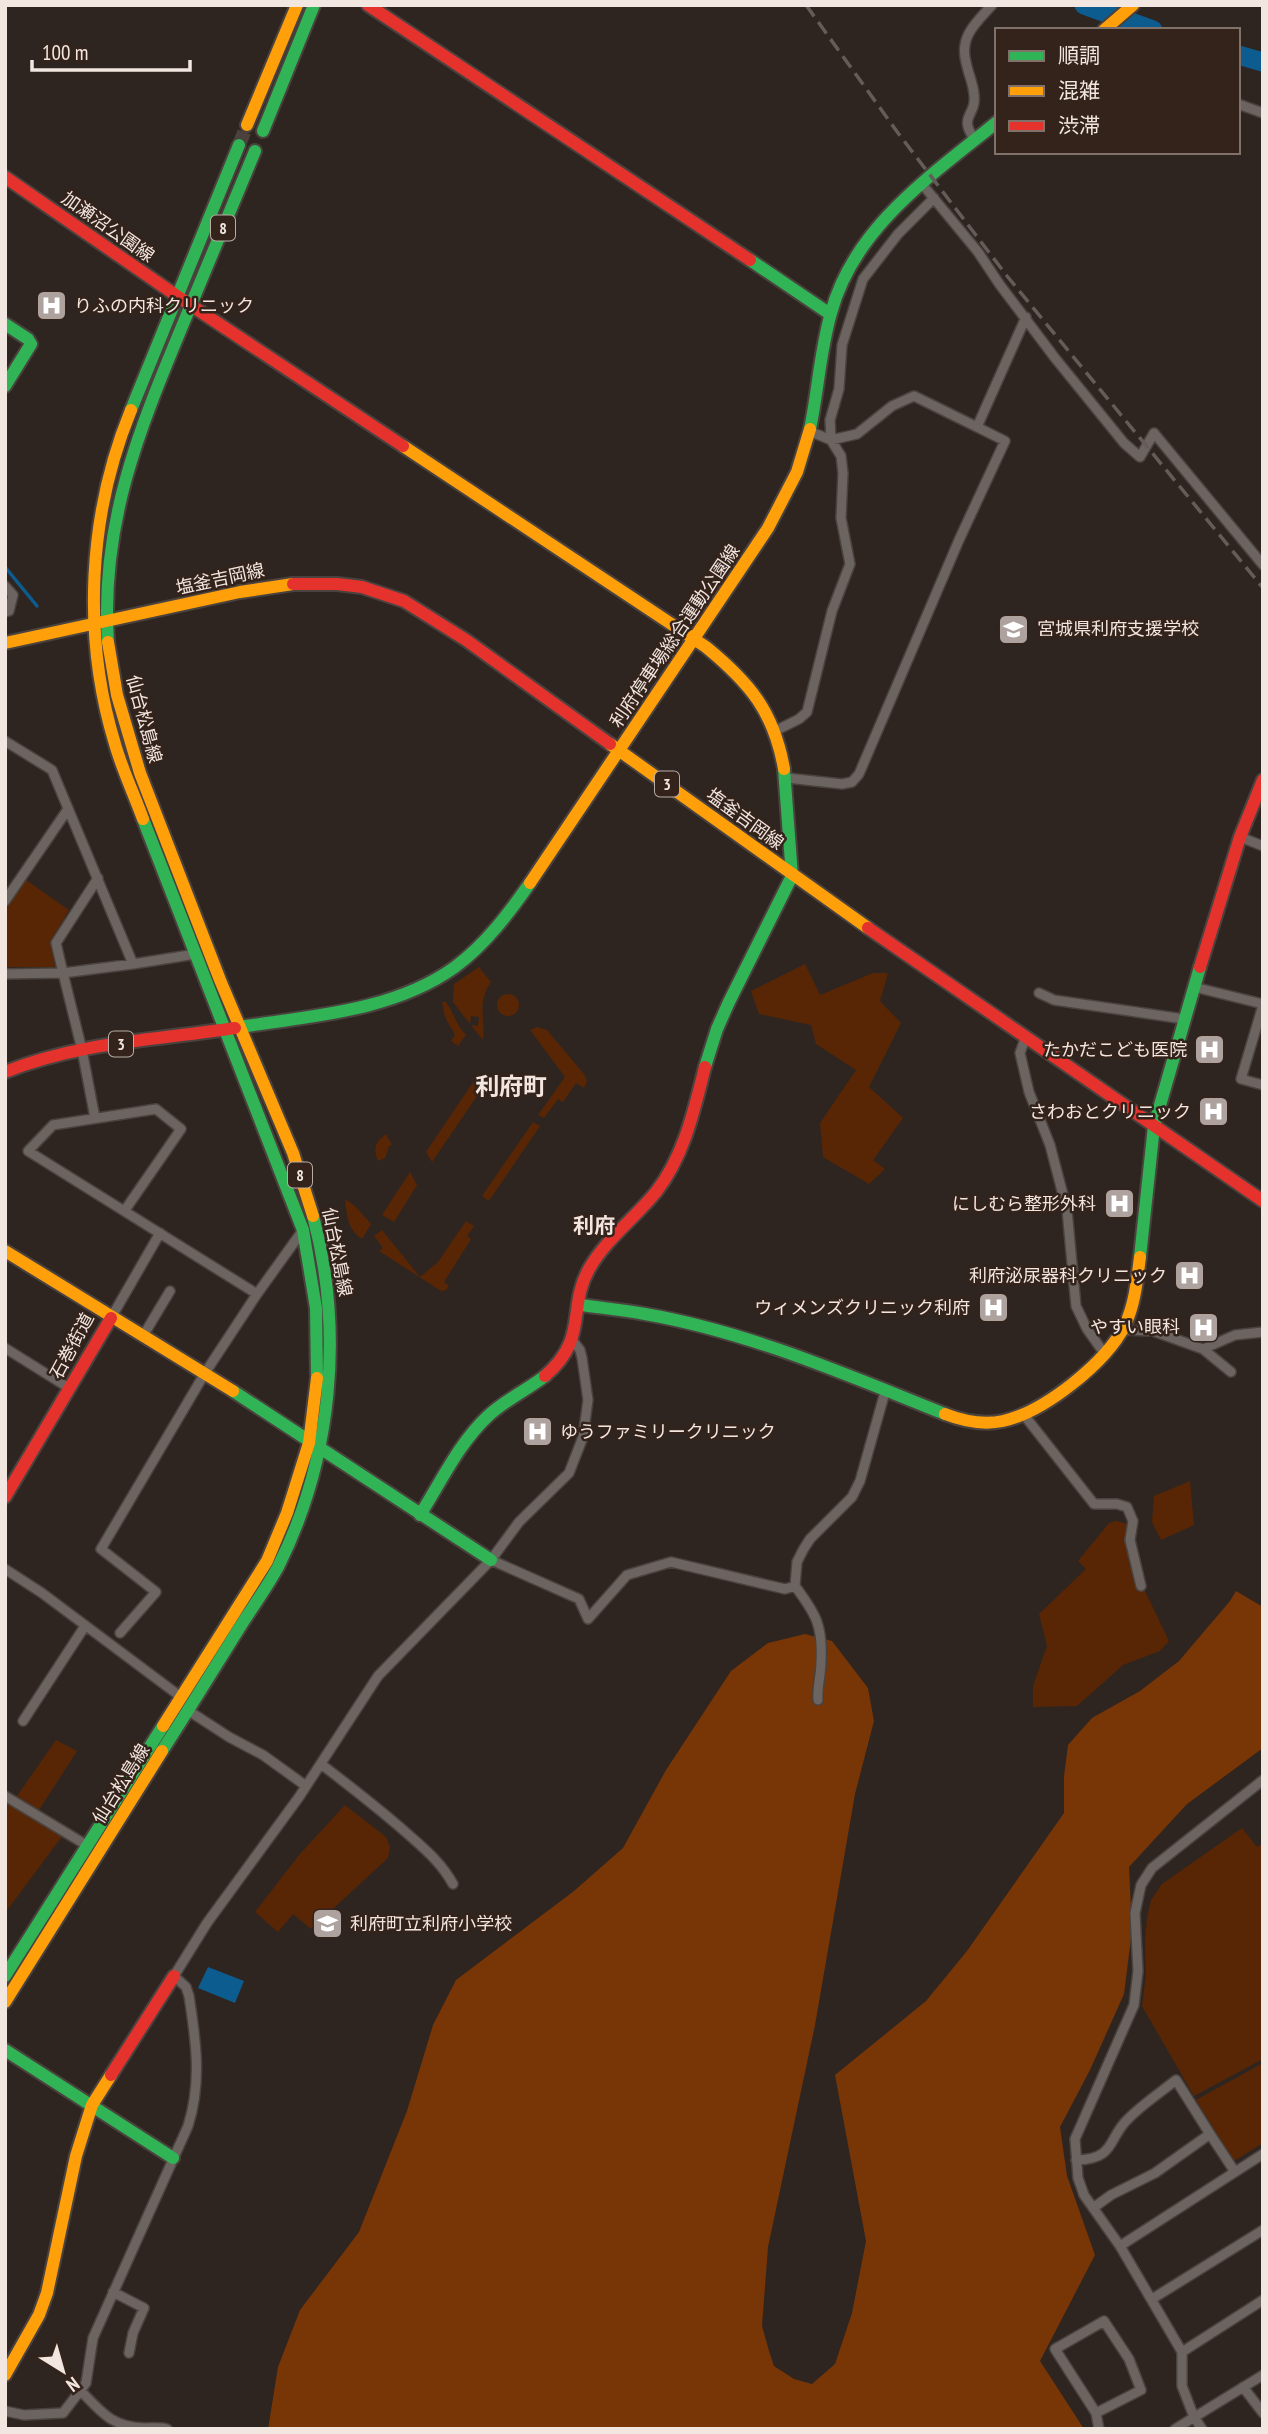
<svg xmlns="http://www.w3.org/2000/svg" width="1268" height="2434" viewBox="0 0 1268 2434" font-family="'PT Sans Narrow','Noto Sans JP',sans-serif">
<style>
.green{fill:#582604}
.forest{fill:#783506}
.water{fill:#0c5c8f}
.lines{fill:none;stroke-linecap:round;stroke-linejoin:round}
.stream{stroke:#0c5c8f;stroke-width:3.5}
.river{stroke:#0c5c8f;stroke-width:19}
.primary-tunnel{stroke:#4b423e;stroke-width:14;stroke-dasharray:14 7;stroke-linecap:butt}
.street-casing{stroke:#4a423e;stroke-width:12}
.fast-casing{stroke:#4a423e;stroke-width:16}
.slow-casing{stroke:#4a423e;stroke-width:16}
.jam-casing{stroke:#4a423e;stroke-width:16}
.street{stroke:#6b6461;stroke-width:9}
.fast{stroke:#30b455;stroke-width:12}
.slow{stroke:#ff9f0a;stroke-width:12}
.jam{stroke:#e5322d;stroke-width:12}
.rail{stroke:#635c58;stroke-width:3.5;stroke-dasharray:14 7;stroke-linecap:butt}
.labels{text-anchor:middle;stroke-width:5;stroke-linejoin:round;paint-order:stroke}
.shield{fill:#34231b;stroke:#b9aca5;stroke-width:2}
.shield-label{font-size:16px;font-weight:bold;fill:#f2e6e0}
.street-label{font-size:18px;fill:#f2e6e0;stroke:#34231b}
.poi-label{font-size:18px;fill:#f2e6e0;stroke:#34231b;text-anchor:end}
.quarter-label{font-size:21px;font-weight:bold;fill:#f2e6e0;stroke:#34231b}
.district-label{font-size:24px;font-weight:bold;fill:#f2e6e0;stroke:#34231b}
</style>
<rect width="100%" height="100%" fill="#2e2521"/>
<path class="green" d="M26 880 69 910 50 942 55 967H5V911Z
M805 964 820 995 873 973H888L880 1001 901 1023 869 1087 903 1118 873 1160 885 1169 869 1184 823 1157 820 1123 856 1070 816 1044 811 1025 759 1014 751 991Z
M479 967 491 982C476 1004 486 1019 483 1040L471 1025 478 1026 479 1017 471 1016 470 1024 453 1002 454 984Z
M497 1005a11 11 0 1 1 22 0a11 11 0 1 1-22 0Z
M442 1002H446C454 1013 456 1025 466 1035L458 1046 451 1041 455 1035 445 1017Z
M537 1027 547 1030 584 1074 587 1081 584 1088 576 1083 563 1102 558 1099 544 1118 538 1115 565 1077 530 1030Z
M485 1077 488 1080 432 1162 426 1152 476 1078 484 1079Z
M533 1122 540 1126 489 1201 482 1196Z
M386 1134 392 1145 389 1146 385 1158 378 1161C373 1149 375 1142 386 1134Z
M410 1172 417 1185 394 1222 382 1215Z
M345 1199 355 1206 371 1224 362 1239C347 1229 347 1215 345 1199Z
M466 1221 474 1226 467 1236 471 1239 444 1282 449 1286 446 1290 441 1291 379 1251 383 1248 374 1236 382 1230 420 1277 438 1262Z
M1190 1481 1194 1525 1161 1540 1152 1522 1154 1496Z
M1117 1521 1127 1524 1138 1591H1145L1169 1641 1160 1651 1123 1665 1077 1706 1033 1707V1686L1047 1646 1039 1614 1086 1569 1078 1561 1109 1523Z
M56 1740 77 1751 39 1810 17 1796Z
M5 1799 63 1835 5 1913Z
M345 1805 386 1837 390 1847 388 1858 311 1929 293 1914 278 1932 255 1912 299 1855Z
M1242 1828 1257 1847 1263 1843V2059L1194 2096 1142 2006 1146 1975 1145 1940 1147 1918 1151 1900 1162 1884Z
M1263 2063V2143L1234 2161 1196 2100Z"/>
<path class="forest" d="M1236 1591 1263 1607V1748L1187 1804 1129 1867 1132 1930 1124 1994 1090 2070 1060 2127 1067 2176 1095 2255 1040 2361 1084 2429H268L278 2367 300 2310 359 2232 407 2111 433 2025 456 1980 574 1891 623 1848 666 1770 731 1671 768 1643 805 1634 832 1641 868 1688 874 1721 855 1794 815 2025 768 2247 762 2326 769 2351 774 2366 794 2379 812 2384 835 2364 852 2313 866 2241 835 2075 926 2001 967 1951 1064 1813V1776L1068 1745 1092 1718 1140 1691 1179 1661 1230 1601Z"/>
<path class="water" d="M208 1967 244 1981 235 2003 198 1988Z"/>
<g class="lines">
<path class="stream" d="M5 567 37 606"/>
<path class="river" d="M1084 5 1153 30
M1238 55 1263 62"/>
<path class="primary-tunnel" d="M239 145 247 125"/>
<defs>
<path id="street" d="M1238 104 1263 113
M975 140C957 115 977 117 974 94 973 83 968 73 966 62 959 36 977 22 992 5
M922 184 978 252 1000 285 1055 358 1124 443 1140 457 1154 433 1263 565
M809 431 831 440 857 434 892 406 914 396 977 427
M5 586 13 595 9 611 5 612
M777 730 799 719 807 712 832 611 850 564 841 518 843 473 841 456 831 440 830 420 839 389 842 345 863 279 898 234 934 198
M5 741 52 770 133 964 63 973 56 943 98 878
M787 778 842 784 852 782 859 774 959 540 1005 441 977 427 1026 317
M1240 837 1263 846
M5 901 68 809
M133 964 196 954
M5 974 63 973 82 1050 95 1118
M1194 987 1263 1004
M1039 993 1054 1000 1184 1019
M1263 1005 1241 1079 1263 1085
M1026 1036 1020 1053 1029 1092 1050 1145 1067 1210 1076 1306 1087 1329 1104 1353
M125 1210 181 1129 156 1109 53 1125 28 1151 257 1294
M111 1318 160 1233
M1122 1330 1153 1331 1203 1349 1231 1372
M143 1336 170 1291
M5 1348 69 1388
M1203 1349 1235 1335 1263 1332
M1024 1415 1094 1504H1117L1127 1507 1133 1521 1130 1540 1141 1586
M491 1560 579 1599 588 1619 627 1575 671 1562 785 1589 795 1586
M5 1569 42 1593 181 1697
M120 1633 156 1592 101 1549 205 1373 257 1294 303 1230
M818 1700C817 1687 821 1675 821 1662 823 1626 816 1614 795 1586L797 1562 803 1550 810 1539 852 1497 860 1481 885 1392
M189 1711 229 1737 263 1755 306 1786
M23 1721 85 1626
M321 1764C351 1787 381 1810 410 1836 427 1851 442 1864 453 1884
M5 1796 88 1846
M1210 2134 1235 2172
M1076 2160C1117 2159 1107 2138 1129 2118 1143 2104 1161 2092 1176 2080L1210 2134 1155 2173 1111 2195 1093 2208
M1120 2246 1263 2154
M113 2292 144 2308 133 2333 129 2353
M1152 2299 1263 2230
M1182 2352 1263 2300
M1243 2387 1263 2413
M81 2391C102 2413 112 2427 145 2428 153 2428 160 2427 167 2429
M5 2411 24 2415 63 2413 86 2383 93 2338 188 2126C202 2082 196 2041 189 1996L186 1987 174 1976 207 1923 299 1797 378 1676 491 1560 519 1522 569 1473 583 1437 588 1400 582 1358 580 1350 573 1341
M1096 2413 1141 2390 1129 2359 1104 2321 1055 2349 1096 2413 1099 2429
M1175 2429 1263 2375
M1202 2429 1194 2417 1182 2386V2352L1120 2246 1084 2195 1078 2178 1075 2139 1134 2005 1138 1971 1135 1913 1141 1885 1152 1868 1263 1780"/>
<path id="fast" d="M263 131 314 5
M750 260 830 314
M5 324 28 339 31 344 5 386
M131 410 239 145
M810 429C818 391 820 351 831 313 854 227 932 175 997 122
M108 642C100 524 139 430 183 324 207 266 231 209 255 151
M143 819 303 1230 316 1308 317 1378
M240 1027C312 1016 394 1011 455 967 486 944 509 913 530 883
M705 1067 717 1029 729 1002 792 876 784 769
M1140 1257 1154 1126 1200 967
M581 1305C602 1308 624 1310 645 1314 749 1332 847 1375 945 1414
M233 1391 491 1560
M420 1515C441 1482 459 1443 488 1416 505 1400 527 1390 545 1376
M162 1751C188 1711 213 1670 238 1630 251 1609 266 1589 278 1567 332 1459 344 1332 313 1216
M5 1976 163 1726
M5 2050 173 2158"/>
<path id="slow" d="M1104 30 1133 5
M247 125 297 5
M131 410C88 515 82 636 115 744 122 769 134 794 143 819
M403 446 706 647C750 683 774 712 784 769
M108 642 117 695 140 773 220 980 293 1153 313 1216
M5 643 240 592 293 584
M610 744 868 928
M530 883 768 528 797 472 810 429
M5 1251 233 1391
M945 1414C963 1421 984 1425 1003 1421 1044 1412 1106 1363 1125 1325 1135 1304 1137 1280 1140 1257
M163 1726 267 1561 287 1513 309 1443 317 1378
M5 2002 162 1751
M5 2375 39 2315 47 2293 76 2156 92 2105 111 2075"/>
<path id="jam" d="M368 5 750 260
M5 177 177 296 403 446
M293 584H337L362 587 404 601 466 640 610 744
M868 928 1263 1201
M1200 967 1240 837 1263 780
M5 1072C78 1042 157 1040 235 1028
M545 1376C589 1338 567 1308 589 1269 606 1239 635 1218 656 1192 684 1156 694 1111 705 1067
M5 1497 111 1318
M111 2075 174 1976"/>
</defs>
<use href="#street" class="street-casing"/>
<use href="#fast" class="fast-casing"/>
<use href="#slow" class="slow-casing"/>
<use href="#jam" class="jam-casing"/>
<use href="#street" class="street"/>
<use href="#fast" class="fast"/>
<use href="#slow" class="slow"/>
<use href="#jam" class="jam"/>
<path class="rail" d="M806 5 898 133 1007 276 1263 588"/>
</g>
<defs>
<symbol id="hospital-square" viewBox="-11 -11 22 22"><rect x="-9" y="-9" width="18" height="18" rx="4" fill="#ada29d" stroke="#34231b"/><path d="M-5-5h3v3.5h4V-5h3V5h-3V1.5h-4V5h-3Z" fill="#fff"/></symbol>
<symbol id="school-square" viewBox="-11 -11 22 22"><rect x="-9" y="-9" width="18" height="18" rx="4" fill="#ada29d" stroke="#34231b"/><path d="M0-5L7-2L0 1L-7-2ZM-4 1L0 2.5L4 1V4Q0 6-4 4Z" fill="#fff"/></symbol>
</defs>
<g fill-rule="evenodd">
<use href="#hospital-square" x="34" y="288" width="35" height="35"/>
<use href="#school-square" x="996" y="612" width="35" height="35"/>
<use href="#hospital-square" x="1192" y="1032" width="35" height="35"/>
<use href="#hospital-square" x="1196" y="1094" width="35" height="35"/>
<use href="#hospital-square" x="1102" y="1186" width="35" height="35"/>
<use href="#hospital-square" x="1172" y="1258" width="35" height="35"/>
<use href="#hospital-square" x="976" y="1290" width="35" height="35"/>
<use href="#hospital-square" x="1186" y="1310" width="35" height="35"/>
<use href="#hospital-square" x="520" y="1414" width="35" height="35"/>
<use href="#school-square" x="310" y="1906" width="35" height="35"/>
</g>
<g class="labels">
<g class="shield">
<rect x="211" y="215.5" width="24" height="25" rx="5"/>
<rect x="655" y="771.5" width="24" height="25" rx="5"/>
<rect x="109" y="1031.5" width="24" height="25" rx="5"/>
<rect x="288" y="1162.5" width="24" height="25" rx="5"/>
</g>
<g class="shield-label">
<text x="223" y="234">8</text>
<text x="667" y="790">3</text>
<text x="121" y="1050">3</text>
<text x="300" y="1181">8</text>
</g>
<g class="street-label">
<text transform="translate(108 227) rotate(35)" y="6">加瀬沼公園線</text>
<text transform="translate(220 579) rotate(-12)" y="6">塩釜吉岡線</text>
<text transform="translate(675 636) rotate(-56)" y="6">利府停車場総合運動公園線</text>
<text transform="translate(144 719) rotate(75)" y="6">仙台松島線</text>
<text transform="translate(745 819) rotate(36)" y="6">塩釜吉岡線</text>
<text transform="translate(337 1252) rotate(79)" y="6">仙台松島線</text>
<text transform="translate(72 1346) rotate(-62)" y="6">石巻街道</text>
<text transform="translate(121 1784) rotate(-58)" y="6">仙台松島線</text>
</g>
<g class="poi-label">
<text x="74" y="312" text-anchor="start">りふの内科クリニック</text>
<text x="1037" y="635" text-anchor="start">宮城県利府支援学校</text>
<text x="1187" y="1056">たかだこども医院</text>
<text x="1191" y="1118">さわおとクリニック</text>
<text x="1096" y="1210">にしむら整形外科</text>
<text x="1167" y="1282">利府泌尿器科クリニック</text>
<text x="970" y="1314">ウィメンズクリニック利府</text>
<text x="1180" y="1333">やすい眼科</text>
<text x="560" y="1438" text-anchor="start">ゆうファミリークリニック</text>
<text x="350" y="1930" text-anchor="start">利府町立利府小学校</text>
</g>
<g class="quarter-label">
<text x="594" y="1233">利府</text>
</g>
<g class="district-label">
<text x="511" y="1095">利府町</text>
</g>
</g>
<rect width="1268" height="2434" fill="none" stroke="#f2e6e0" stroke-width="14"/>
<rect x="995" y="28" width="245" height="126" fill="#34231b" stroke="#80716a" stroke-width="2"/>
<rect x="1009" y="51" width="35" height="10" fill="#30b455" stroke="#80716a" stroke-width="2"/>
<text x="1058" y="63" font-size="21" fill="#f2e6e0">順調</text>
<rect x="1009" y="86" width="35" height="10" fill="#ff9f0a" stroke="#80716a" stroke-width="2"/>
<text x="1058" y="98" font-size="21" fill="#f2e6e0">混雑</text>
<rect x="1009" y="121" width="35" height="10" fill="#e5322d" stroke="#80716a" stroke-width="2"/>
<text x="1058" y="133" font-size="21" fill="#f2e6e0">渋滞</text>
<g transform="translate(63 2371) rotate(143)" stroke="#34231b" stroke-width="5" paint-order="stroke">
<path d="M0-5L12 26L0 18L-12 26Z" fill="#f2e6e0"/>
<text y="-10" font-size="19" font-weight="bold" text-anchor="middle" fill="#f2e6e0">N</text>
</g>
<path d="M32 60v10h158v-10" fill="none" stroke="#f2e6e0" stroke-width="3.5"/>
<text x="42" y="60" font-size="21" fill="#f2e6e0" stroke="#34231b" stroke-width="5" paint-order="stroke">100 m</text>
</svg>
